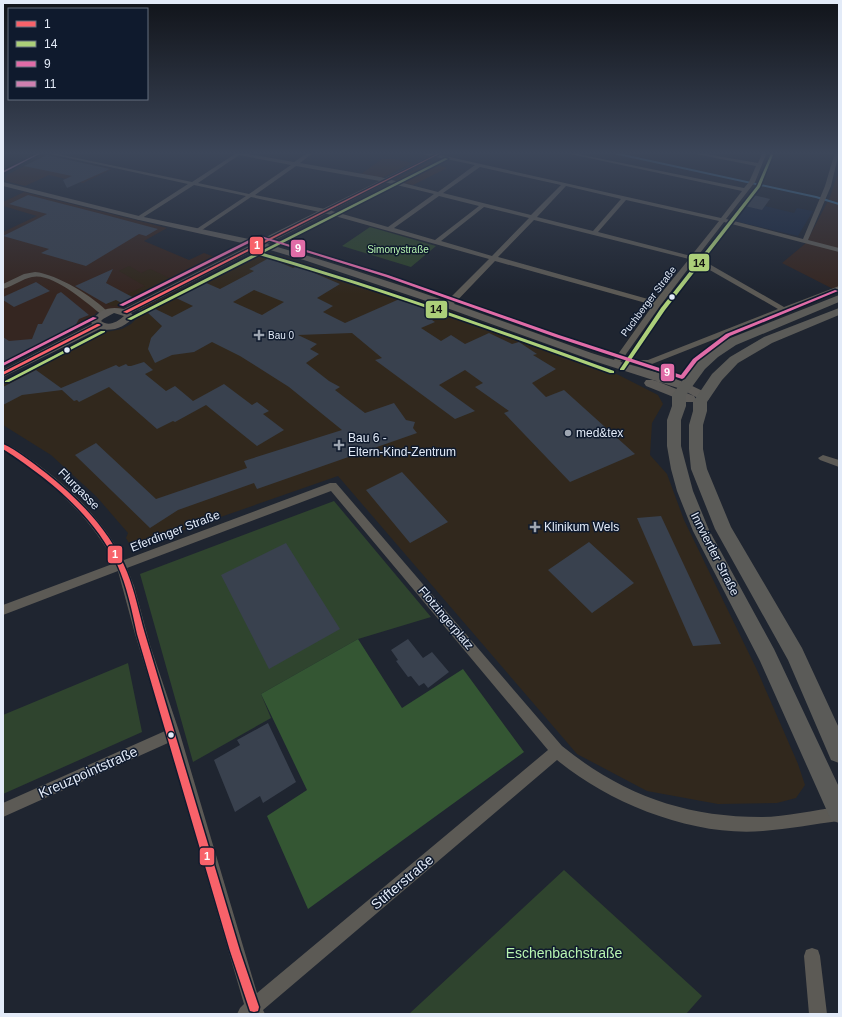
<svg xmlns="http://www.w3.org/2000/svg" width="842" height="1017" viewBox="0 0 842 1017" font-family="Helvetica,sans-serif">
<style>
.commercial{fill:#352621}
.built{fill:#1b283f}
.medical{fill:#31281d}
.green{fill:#2f442e}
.forest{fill:#345633}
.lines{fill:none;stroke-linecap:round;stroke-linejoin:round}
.stream{stroke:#3c6b8e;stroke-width:2}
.building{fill:#39414e;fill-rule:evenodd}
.minor{fill:#5c5a55;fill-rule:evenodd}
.tertiary{fill:#5c5a55;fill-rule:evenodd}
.secondary{fill:#5e5c59;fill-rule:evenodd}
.primary{fill:#5b5b58;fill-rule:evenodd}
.bus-1-casing{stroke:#0f1a2d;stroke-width:3}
.bus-2-casing{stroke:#0f1a2d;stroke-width:3}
.bus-3-casing{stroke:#0f1a2d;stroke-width:3}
.bus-4-casing{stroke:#0f1a2d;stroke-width:3}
.bus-1{fill:#f8626a;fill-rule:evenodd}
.bus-2{fill:#accf79;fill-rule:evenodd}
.bus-3{fill:#e06ca7;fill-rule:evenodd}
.bus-4{fill:#ce80af;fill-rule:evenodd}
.bus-dot{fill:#e3ebf8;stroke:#0f1a2d;stroke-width:1.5}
.poi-dot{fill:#9ea6b2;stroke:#0f1a2d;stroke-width:1.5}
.labels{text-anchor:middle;stroke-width:3;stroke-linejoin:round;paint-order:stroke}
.far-park-label{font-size:10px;fill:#b8f5b0;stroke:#0f1a2d}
.far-street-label{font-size:10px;fill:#e3ebf8;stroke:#0f1a2d}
.far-poi-label{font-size:10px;fill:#e3ebf8;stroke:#0f1a2d;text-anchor:start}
.poi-label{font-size:12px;fill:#e3ebf8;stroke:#0f1a2d;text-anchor:start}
.street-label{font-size:12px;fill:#e3ebf8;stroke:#0f1a2d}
.near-street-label{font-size:14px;fill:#e3ebf8;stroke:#0f1a2d}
.near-park-label{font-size:14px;fill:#b8f5b0;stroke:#0f1a2d}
.line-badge{stroke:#0f1a2d;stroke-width:1.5}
.badge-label{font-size:11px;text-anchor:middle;font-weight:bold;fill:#fff}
.pale-badge-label{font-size:11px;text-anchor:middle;font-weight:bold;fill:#111}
</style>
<rect width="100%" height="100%" fill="#1f2530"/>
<path class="commercial" d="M45 155 112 169 83 183 49 175 25 186 5 181 7 175Z
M382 159H395L412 163 382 178 361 174Z
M429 162 447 168 413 185 394 181Z
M837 176H839V292L782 263 806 243 830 197Z
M24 192 167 228 144 241 189 260 204 253 220 259 120 308 103 310 96 313 90 323 3 367V232L37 216 3 206V202Z"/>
<path class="built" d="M745 206 762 209 765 206 794 213 797 208 813 211 798 236 734 221Z"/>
<path class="medical" d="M262 252H267L310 265 448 310 597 364 658 395 663 404 652 423 650 455 667 474 684 520 757 670 798 764 805 785 796 798 777 803 718 804 647 791 577 754 338 476 132 548 126 538 128 533 96 496 51 455 3 425V382L59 352 63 353 80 344 78 342 86 339 101 333 122 329 131 324 137 318 142 308 220 270Z
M129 266 141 273 150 269 174 280 124 305 113 306 106 304 145 286 119 271Z"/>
<path class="green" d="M370 227 436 246 411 267 342 246Z
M334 501 431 617 358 639 261 694 271 718 193 762 140 574Z
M128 663 142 732 3 794V715Z
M564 870 702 996 686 1014H409Z"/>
<path class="forest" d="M358 639 402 708 463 669 524 752 308 909 267 816 307 790 261 694Z"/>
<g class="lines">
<path class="stream" d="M609 152 816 197 839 204"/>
</g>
<path class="building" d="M47 155 60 158 110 169 67 188 63 180 72 176 24 166Z
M28 195 102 214 158 229 146 236 139 234 86 266 41 253 49 249 3 236 47 214 9 204Z
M753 195 770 199 762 210 745 206Z
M269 258 293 268 298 266 340 284 317 298 333 306 323 312 345 323 404 297 449 312 432 320 435 322 421 328 441 341 451 335 465 344 489 333 512 344 519 342 537 354 533 355 556 369 532 383 546 397 564 390 635 454 570 482 504 413 509 411 475 387 483 383 465 370 439 385 475 411 455 419 375 360 382 358 352 333 298 335 317 344 310 349 319 354 306 363 329 381 340 387 335 390 365 413 394 403 406 420 415 422 413 428 417 433 257 489 254 483 178 510 150 528 75 455 96 443 156 499 247 468 244 461 342 430 289 387 240 356 212 342 194 352 172 355 155 363 148 349 151 338 162 326 148 313 144 314 138 311 149 306 172 317 193 306 176 298 190 291 189 290 204 282 220 289 254 271 249 269ZM254 290 284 302 262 315 233 302Z
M113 269 106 283 138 300 127 306 116 300 106 304 75 286Z
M36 282 50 291 14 307 3 300V297Z
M61 292 89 315 79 319 74 328 3 364V337L9 341 32 339 38 324H42L57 294Z
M144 362 153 370 145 374 166 391 175 386 193 401 224 384 252 405 257 402 269 411 263 414 284 430 257 446 206 405 175 422 173 421 157 429 109 387 79 402 77 400 74 401 62 390 22 395 3 405V387L36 370 61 388 116 365 119 367 126 364 128 366H131Z
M402 472 448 522 410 543 366 490Z
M661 516 721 644 693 646 637 518Z
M589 542 634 583 592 613 548 570Z
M286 543 340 629 269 669 221 575Z
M408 639 423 658 432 652 449 672 428 688 424 683 419 686 411 676 408 677 396 661 398 660 391 650Z
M268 723 296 782 263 803 260 796 235 812 214 760 240 745 237 740Z"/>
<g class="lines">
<path class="minor" d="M41 152H48L192 182 235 154 227 153V152H242V153L294 162 309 152H314L300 163 380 177 438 192 475 165 412 152 436 154 721 218 742 191 561 152H568L744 188 749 182 756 166 686 152H694L758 163 763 152H767L755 182 726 219 803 239 825 186 835 152H839L831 186 808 240 839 248V252L724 222 697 257 784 307 839 286V290L652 364H636L621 361 618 366H615L611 364 653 305 495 261 451 307H445V303L489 259 324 213 251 197 199 232H195V230L246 196 194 185 139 220 137 219V217L188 184ZM239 155 291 165 249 194 198 183ZM296 166 380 181 434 194 388 227 325 209 255 195ZM480 167 561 185 531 215 443 193ZM566 186 621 199 593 231 537 217ZM439 196 479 206 435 240 394 228ZM626 200 719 221 691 256 598 232ZM484 207 529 218 492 256 441 241ZM534 220 689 259 655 301 498 257ZM694 261 778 309 648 360H636L624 357 660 306Z
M35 272C57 274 94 297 109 313L108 315H102C87 303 52 272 32 277 22 279 13 286 3 289V284L24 274Z
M3 443C12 446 22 453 30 459 68 485 102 519 124 560L330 483H336L562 746C621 794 684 817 761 817 785 817 814 810 839 807V821C814 824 789 829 763 831 694 837 610 804 557 760L263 1010 265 1014H237L240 1008 244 1004 168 743 3 817V803L165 731 135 634 118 571 3 615V605L115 563C90 516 48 478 3 450ZM331 491 548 750 257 993 180 734 150 645 134 586 127 568Z
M823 455 839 460V467L820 460 818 458Z
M812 948 818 950 820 956 827 1014H809L804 956 806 950Z"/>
<path class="tertiary" d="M38 152H45L3 174V170Z"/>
<path class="secondary" d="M438 152H445L267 244C374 274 478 312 583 350 624 365 670 372 708 394L710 397 708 400 704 401 694 396 696 399 694 402H686L646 386 644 383 646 380H654L694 396 681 389 597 362 444 307 307 261 260 247 131 313 134 316C126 327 113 332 100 329L3 377V370L92 324 91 322C99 309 110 306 124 309L251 245 139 220 3 186V182L139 216 258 241ZM114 313 124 316C117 322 109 327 101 321L103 319Z"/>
<path class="primary" d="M839 295V302L736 345 718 357 705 369 686 395V406L681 420V446L693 491 709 530 774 649 839 787V823L831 820 760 661 693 531 677 491 671 469 667 446V420L672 406V395L695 363 710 351 728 339Z
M839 308V315L772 343 738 363 722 380 707 402V411L703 425V449L707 469 731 527 802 648 839 728V763L831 760 788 660 715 529 691 469 689 449V425L693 411V402L712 374 730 357 764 337Z"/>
<defs>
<path id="bus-1" d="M441 152H443L127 313 123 312Z
M97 324H99L101 325 3 375V372Z
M3 444C17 450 34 464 46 473 80 500 111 532 127 572 135 592 139 613 145 634L240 951 259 1007 258 1011 254 1012 250 1011 230 951 137 634C132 611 127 586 117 564 93 514 48 478 3 449Z"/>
<path id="bus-2" d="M771 154 773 155 760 187 665 310 624 370H620V369L661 308 757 186Z
M445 158 448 159 263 253C381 287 497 329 614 371V373H610C494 331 378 289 259 255L131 320 127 319 256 253 257 252H259Z
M101 331H105V332L9 382H5V381Z"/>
<path id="bus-3" d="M261 236 388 275 559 335 681 375 693 359 726 334 835 290 838 291 730 336 697 361 684 378 682 379 555 337 386 277 261 238 257 239 123 306 119 305 255 237Z
M93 317 97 318 3 366V363Z"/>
<path id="bus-4" d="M41 152H43L3 173V171Z"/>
</defs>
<use href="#bus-1" class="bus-1-casing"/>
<use href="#bus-2" class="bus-2-casing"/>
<use href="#bus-3" class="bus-3-casing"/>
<use href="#bus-4" class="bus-4-casing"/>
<use href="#bus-1" class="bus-1"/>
<use href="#bus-2" class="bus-2"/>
<use href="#bus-3" class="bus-3"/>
<use href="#bus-4" class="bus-4"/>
</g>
<linearGradient id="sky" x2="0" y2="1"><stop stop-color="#11141a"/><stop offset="0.52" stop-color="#3c4659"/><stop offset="1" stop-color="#3c4659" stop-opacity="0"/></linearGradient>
<rect width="842" height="294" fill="url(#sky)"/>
<g class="bus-dot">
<circle cx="672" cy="297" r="3.5"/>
<circle cx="67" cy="350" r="3.5"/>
<circle cx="171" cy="735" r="3.5"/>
</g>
<g class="poi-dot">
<path d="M257 329h4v4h4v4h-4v4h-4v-4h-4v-4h4z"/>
<circle cx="568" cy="433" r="4"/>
<path d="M337 439h4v4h4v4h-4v4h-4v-4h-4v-4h4z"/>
<path d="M533 521h4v4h4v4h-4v4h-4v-4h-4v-4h4z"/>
</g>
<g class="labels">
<g class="far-park-label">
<text x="398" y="253">Simonystraße</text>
</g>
<g class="far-street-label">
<text transform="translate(648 301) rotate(-53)" y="4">Puchberger Straße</text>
</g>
<g class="far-poi-label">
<text x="268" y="339">Bau 0</text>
</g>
<g class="poi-label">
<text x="576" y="437">med&amp;tex</text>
<text x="348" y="442">Bau 6 -<tspan x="348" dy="14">Eltern-Kind-Zentrum</tspan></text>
<text x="544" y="531">Klinikum Wels</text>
</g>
<g class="street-label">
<text transform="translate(79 489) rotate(45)" y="4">Flurgasse</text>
<text transform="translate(175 531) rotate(-21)" y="4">Eferdinger Straße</text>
<text transform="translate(715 554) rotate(63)" y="4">Innviertler Straße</text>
<text transform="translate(446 618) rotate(50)" y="4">Flotzingerplatz</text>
</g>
<g class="near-street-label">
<text transform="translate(88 772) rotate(-24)" y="5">Kreuzpointstraße</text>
<text transform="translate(402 882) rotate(-40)" y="5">Stifterstraße</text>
</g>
<g class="near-park-label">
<text x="564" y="958">Eschenbachstraße</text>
</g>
</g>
<g class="line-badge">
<rect x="249" y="236" width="15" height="19" rx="4" fill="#f8626a"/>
<rect x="290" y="239" width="16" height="19" rx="4" fill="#e06ca7"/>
<rect x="688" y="253" width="22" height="19" rx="4" fill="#accf79"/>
<rect x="425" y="300" width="23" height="19" rx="4" fill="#accf79"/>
<rect x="660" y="363" width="15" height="19" rx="4" fill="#e06ca7"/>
<rect x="107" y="545" width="16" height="19" rx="4" fill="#f8626a"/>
<rect x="199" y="847" width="16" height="19" rx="4" fill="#f8626a"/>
</g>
<g class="badge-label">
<text x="257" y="249">1</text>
<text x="298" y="252">9</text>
<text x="667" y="376">9</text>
<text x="115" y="558">1</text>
<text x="207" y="860">1</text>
</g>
<g class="pale-badge-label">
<text x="699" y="267">14</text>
<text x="436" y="313">14</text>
</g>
<rect width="842" height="1017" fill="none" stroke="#e3ebf8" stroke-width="8"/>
<rect x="8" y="8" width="140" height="92" fill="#0f1a2d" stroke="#646e7e"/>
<rect x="16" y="21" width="20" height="6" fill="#f8626a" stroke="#646e7e"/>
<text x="44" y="28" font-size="12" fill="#e3ebf8">1</text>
<rect x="16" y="41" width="20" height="6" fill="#accf79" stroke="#646e7e"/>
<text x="44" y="48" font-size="12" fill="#e3ebf8">14</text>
<rect x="16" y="61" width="20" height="6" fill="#e06ca7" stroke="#646e7e"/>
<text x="44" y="68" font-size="12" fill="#e3ebf8">9</text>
<rect x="16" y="81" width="20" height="6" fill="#ce80af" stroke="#646e7e"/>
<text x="44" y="88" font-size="12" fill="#e3ebf8">11</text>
</svg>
